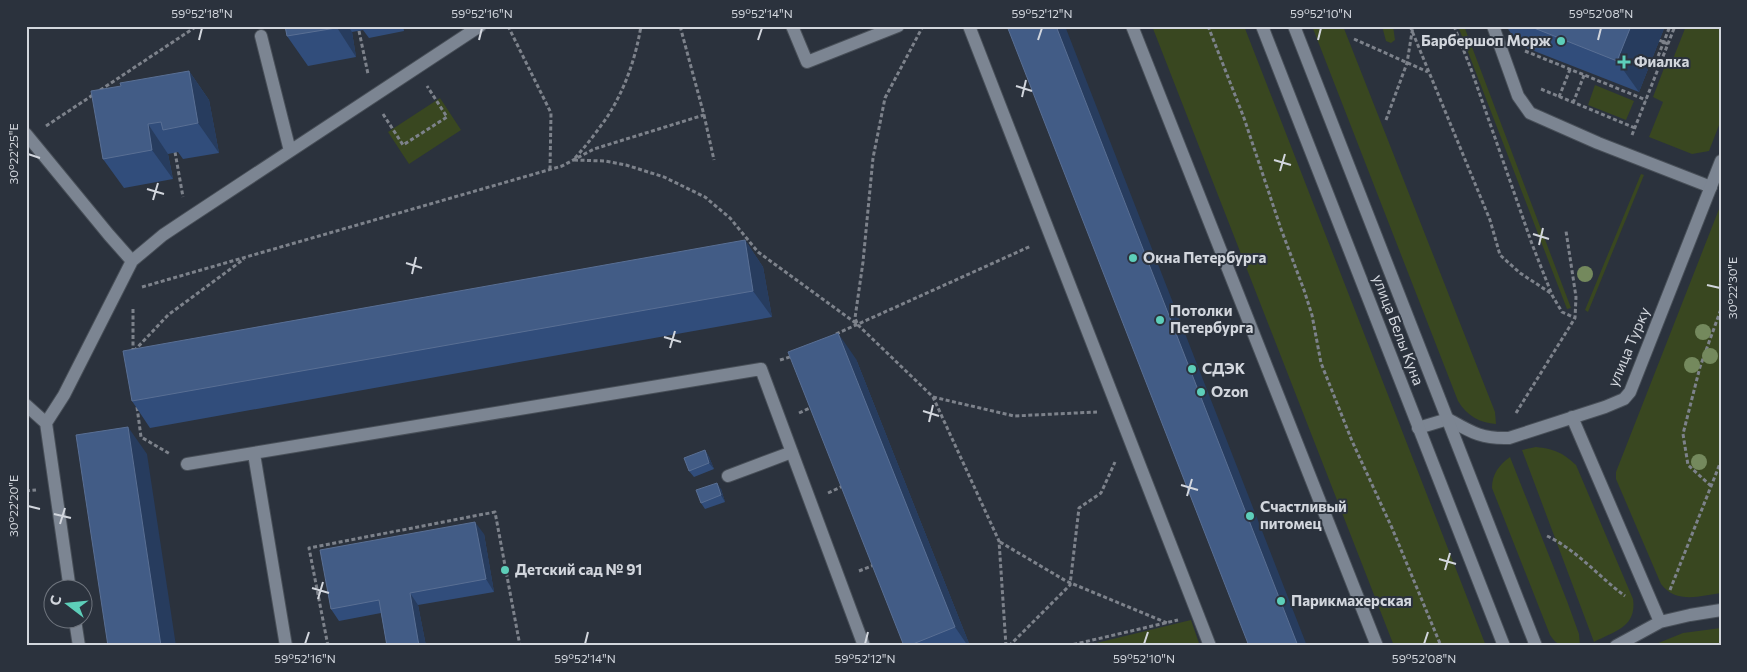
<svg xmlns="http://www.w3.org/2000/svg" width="1747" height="672" viewBox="0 0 1747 672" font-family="Commissioner,sans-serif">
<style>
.green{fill:#394720}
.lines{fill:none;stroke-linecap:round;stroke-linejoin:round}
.service-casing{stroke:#484f58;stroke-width:14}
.minor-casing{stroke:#484f58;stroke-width:14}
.tertiary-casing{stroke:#484f58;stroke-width:14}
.path{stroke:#7d828b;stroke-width:3;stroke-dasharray:4 2.5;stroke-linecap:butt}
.service{stroke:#7c8592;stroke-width:12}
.minor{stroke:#7c8592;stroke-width:12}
.tertiary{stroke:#7c8592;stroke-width:12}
.tree{fill:#74895d}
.wall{fill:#314d7b}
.shaded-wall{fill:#273c5e}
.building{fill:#425c86;stroke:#596f94}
.ticks{fill:none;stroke:#d2d6dd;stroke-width:2}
.poi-dot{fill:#5dceb9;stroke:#2b323d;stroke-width:2}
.labels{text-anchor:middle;stroke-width:4;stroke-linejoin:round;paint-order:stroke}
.poi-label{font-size:15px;font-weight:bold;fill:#d2d6dd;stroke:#2b323d;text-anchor:start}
.street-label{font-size:15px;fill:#d2d6dd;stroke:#2b323d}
.neatline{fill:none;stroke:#d2d6dd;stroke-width:2}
.ticks-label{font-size:12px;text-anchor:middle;fill:#d2d6dd}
</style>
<rect width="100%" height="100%" fill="#2b323d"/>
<path class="green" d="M1152 26H1244L1486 646H1394Z
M1312 26H1343L1495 412 1496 424C1480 423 1467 416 1458 401Z
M1382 26H1393L1395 40 1391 43 1386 41Z
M1458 26H1464L1571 308 1567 309Z
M1686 26H1721V120L1709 151 1692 154 1649 137 1663 102 1653 97 1666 63 1671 64Z
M1595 85 1634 101 1626 120 1588 105Z
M440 98 461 130 409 164 388 132Z
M1641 174 1644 175 1588 312 1585 310Z
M1721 204V593C1700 596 1676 604 1661 584L1616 479V472Z
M1536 447C1554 449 1562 452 1576 465L1633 599C1637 627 1615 631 1594 642L1522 450Z
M1510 457 1567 601 1579 634 1580 646C1566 646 1559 649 1550 635L1492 488C1492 474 1499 465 1510 457Z
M1191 620 1200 646H1084Z
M1721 628V646H1651L1683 633Z"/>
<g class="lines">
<defs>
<path id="service" d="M792 26 807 62 898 26
M969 26 1210 646
M1493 26 1518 96 1530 113 1598 143 1711 187
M261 36 290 151
M26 134 109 235 132 261
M26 405 46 423 70 590
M46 423 64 395 132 261 163 235 187 219 480 26
M1418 428 1448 419
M254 454 286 646
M187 464 761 369 864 646
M728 476 792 452
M75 620 79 646"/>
<path id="minor" d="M1132 26 1377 646
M1572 417 1660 622
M1448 419C1471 432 1481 439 1509 438L1605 407 1624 399 1630 392 1721 161
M1616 646 1660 622 1690 615 1721 610"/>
<path id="tertiary" d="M1262 26 1504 646
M1294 26 1536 646"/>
</defs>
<use href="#service" class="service-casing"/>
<use href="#minor" class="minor-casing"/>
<use href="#tertiary" class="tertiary-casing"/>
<path class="path" d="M508 26 551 113 550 170
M1208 26 1244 118 1281 229 1304 290 1312 315 1321 363 1352 441 1392 528 1441 646
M1410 26 1490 220 1500 255 1520 273 1552 294
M1454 26 1471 69 1532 244 1552 295 1562 312 1575 318
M359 31 368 74
M1354 39 1428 72
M1659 40 1668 44
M1525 51 1646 100
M1659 66 1655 64 1670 26
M1541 89 1635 128
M1559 97 1571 67
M1573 103 1585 73
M383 114 403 145 447 117 427 86
M704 115 714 160
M1386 120 1407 63 1413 26
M46 126 197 26
M1632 135 1675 26
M175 152 183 197
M575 158C584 148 592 138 600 127 622 98 635 62 641 26
M574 160 605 161 626 165 664 177 705 197 730 218 758 252 857 324 933 397 999 541 1006 646
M142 287 562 166 594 149 704 115 680 26
M133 309V351
M857 323 855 318 863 262 873 158 885 98 923 26
M836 334 1031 246
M134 351 168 315 244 259
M780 360 793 356
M933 397 1014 416 1097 412
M137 407 141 437 170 454
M799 413 814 406
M1516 413 1575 318 1576 297 1566 231
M1711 486 1688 465 1683 434 1700 367 1721 309
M26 491 36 490
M828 493 845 485
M1547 536C1577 550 1599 577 1625 596
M1000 542 1066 581 1167 623
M859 571 874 565
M1670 590 1721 461
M328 646 309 548 495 512 520 646
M899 646 907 643
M1009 646 1070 585 1079 508 1101 493 1115 462
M1067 646 1178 620"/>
<use href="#service" class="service"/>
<use href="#minor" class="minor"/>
<use href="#tertiary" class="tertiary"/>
</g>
<g class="tree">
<circle cx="1585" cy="274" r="8"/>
<circle cx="1703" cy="332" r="8"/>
<circle cx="1710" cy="356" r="8"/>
<circle cx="1692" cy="365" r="8"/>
<circle cx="1699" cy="462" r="8"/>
</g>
<path class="wall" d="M285 26H403L404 31 369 38 363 30 352 32 356 57 308 66 287 36Z
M1506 26H1665L1639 92 1519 45Z
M189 71 209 100 219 153 183 159 178 152 168 154 173 179 124 188 103 159 121 86Z
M745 240 763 267 772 317 150 428 132 401Z
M856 359 970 646H904Z
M705 450 709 457 714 469 694 477 689 471Z
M721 489 725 502 705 509 701 503Z
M484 534 494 592 418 605 426 646H387L381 613 339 621 331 609Z"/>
<path class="shaded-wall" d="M336 26H348L352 32 356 57Z
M1056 26H1065L1307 646H1298Z
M1631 26H1665L1639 92 1617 61Z
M189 71 209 100 219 153 198 123Z
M148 124 168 154 173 179 152 150Z
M745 240 763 267 772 317 753 291Z
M838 333 856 359 970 646H968L955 627Z
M128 427 147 454 176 646H161Z
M705 450 709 457 714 469 709 463Z
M717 483 721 489 725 502 721 495Z
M475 522 484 534 494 592 486 579Z
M410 593 418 605 426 646H419Z"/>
<path class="building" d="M285 26H336V28L287 36Z
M1007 26H1056L1298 646H1249Z
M1529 26H1631L1617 61Z
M189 71 198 123 163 130 161 122 148 124 152 150 103 159 91 91 121 86 120 83Z
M745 240 753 291 132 401 123 351Z
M838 333 955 627 908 646H904L788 352Z
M128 427 161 646H108L76 435Z
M705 450 709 463 689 471 684 458Z
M717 483 721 495 701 503 696 490Z
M475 522 486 579 410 593 419 646H387L379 600 331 609 320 550Z"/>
<path class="ticks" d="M199 40 202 28M479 40 482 28M758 40 762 28M1038 40 1042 28M1318 40 1321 28M1598 40 1601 28M1016 86 1032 91M1022 97 1026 80M28 154 40 158M1274 160 1291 165M1280 171 1285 154M147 189 164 194M153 200 158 183M1533 234 1549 239M1539 245 1543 228M406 263 422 268M412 274 416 257M1707 285 1720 288M664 337 681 342M670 348 675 331M923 411 939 416M929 422 933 405M1181 485 1198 490M1187 496 1192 479M28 506 40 509M54 514 71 518M60 524 65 508M1439 559 1456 564M1445 570 1450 553M312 588 329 593M318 599 323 582M305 644 309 632M585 644 588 632M865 644 868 632M1144 644 1148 632M1424 644 1428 632"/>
<g class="poi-dot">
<circle cx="1561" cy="41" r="5"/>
<path d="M1621.5 54.5h5v5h5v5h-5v5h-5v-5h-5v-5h5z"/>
<circle cx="1133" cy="258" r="5"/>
<circle cx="1160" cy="320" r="5"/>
<circle cx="1192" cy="369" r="5"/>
<circle cx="1201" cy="392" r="5"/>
<circle cx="1250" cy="516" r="5"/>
<circle cx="505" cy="570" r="5"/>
<circle cx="1281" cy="601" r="5"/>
</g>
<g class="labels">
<g class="poi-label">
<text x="1551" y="46" text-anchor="end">Барбершоп Морж</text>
<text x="1634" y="67">Фиалка</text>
<text x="1143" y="263">Окна Петербурга</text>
<text x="1170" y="316">Потолки<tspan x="1170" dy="17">Петербурга</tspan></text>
<text x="1202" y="374">СДЭК</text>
<text x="1211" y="397">Ozon</text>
<text x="1260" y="512">Счастливый<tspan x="1260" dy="17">питомец</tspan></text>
<text x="515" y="575">Детский сад № 91</text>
<text x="1291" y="606">Парикмахерская</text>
</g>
<g class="street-label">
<text transform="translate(1398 330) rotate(69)" y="5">улица Белы Куна</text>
<text transform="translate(1629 347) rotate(-67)" y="5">улица Турку</text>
</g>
</g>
<rect width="1747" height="672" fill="none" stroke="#2b323d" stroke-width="55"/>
<g transform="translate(68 604) rotate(286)"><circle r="24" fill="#2b323d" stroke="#6e747d"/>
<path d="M0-4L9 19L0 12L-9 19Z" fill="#5dceb9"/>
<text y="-8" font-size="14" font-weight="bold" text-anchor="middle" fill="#d2d6dd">С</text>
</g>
<rect x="28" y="28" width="1692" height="616" class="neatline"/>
<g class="ticks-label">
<text x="202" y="18">59°52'18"N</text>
<text x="482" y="18">59°52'16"N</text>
<text x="762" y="18">59°52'14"N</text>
<text x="1042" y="18">59°52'12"N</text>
<text x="1321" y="18">59°52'10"N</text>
<text x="1601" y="18">59°52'08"N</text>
<text transform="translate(14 154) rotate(-90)" y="4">30°22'25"E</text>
<text transform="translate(1733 288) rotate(-90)" y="4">30°22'30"E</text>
<text transform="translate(14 506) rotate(-90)" y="4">30°22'20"E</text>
<text x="305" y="663">59°52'16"N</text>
<text x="585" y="663">59°52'14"N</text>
<text x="865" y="663">59°52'12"N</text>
<text x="1144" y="663">59°52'10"N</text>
<text x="1424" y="663">59°52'08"N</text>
</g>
</svg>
